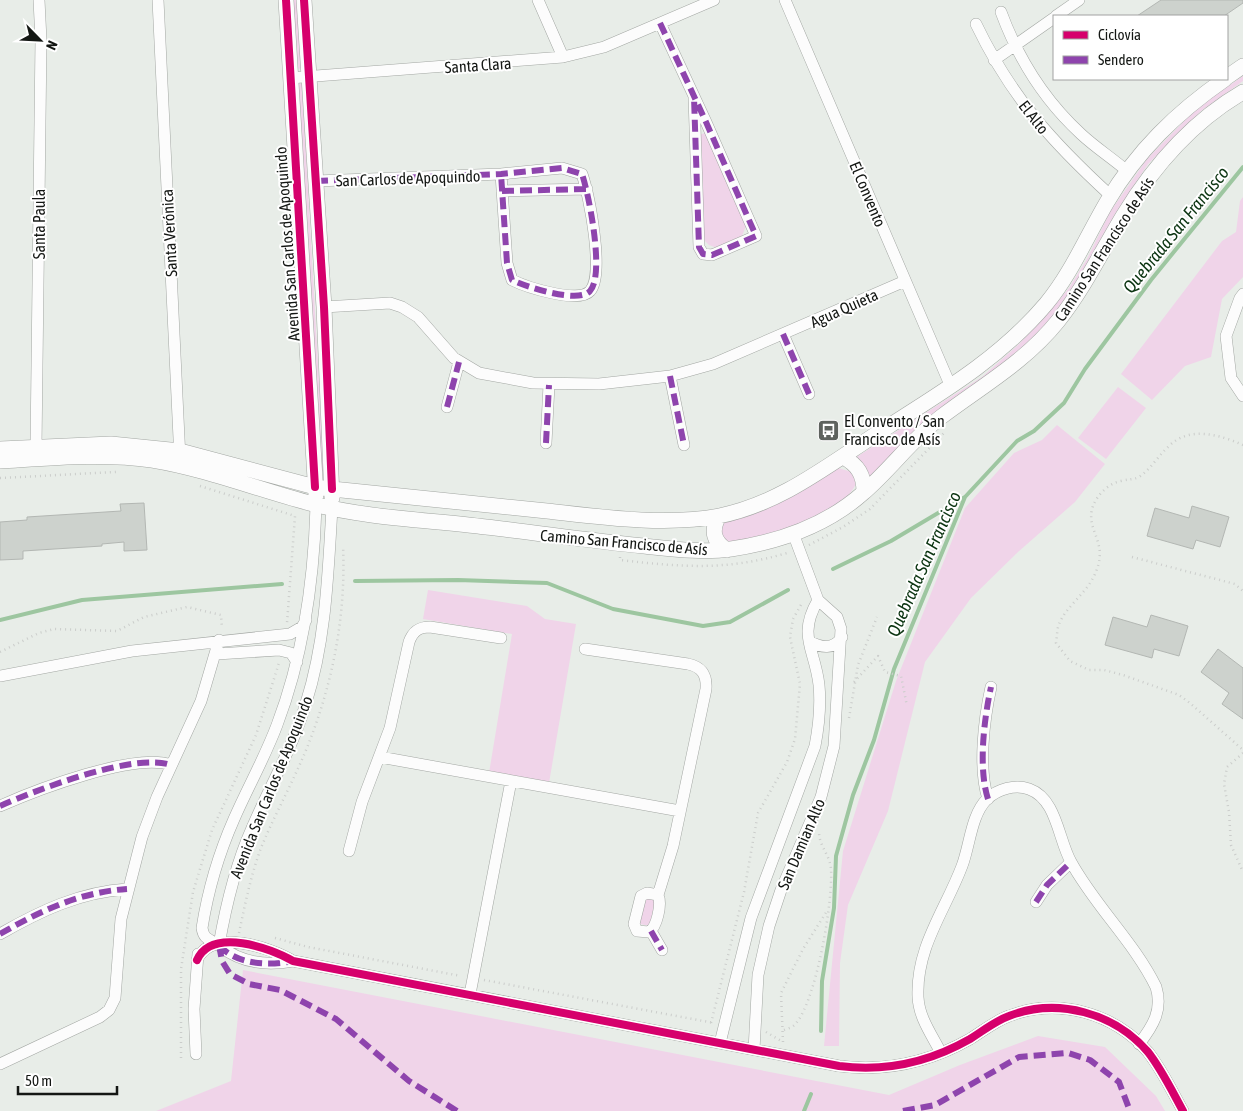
<svg xmlns="http://www.w3.org/2000/svg" width="1243" height="1111" viewBox="0 0 1243 1111" font-family="'Asap Condensed',sans-serif">
<style>
.green{fill:#f0d4e9}
.lines{fill:none;stroke-linecap:round;stroke-linejoin:round}
.stream{stroke:#9dc6a0;stroke-width:4}
.building{fill:#cdd2cd;stroke:#b3b7b3}
.street-casing{stroke:#a3a7a3;stroke-width:12}
.secondary-casing{stroke:#a3a7a3;stroke-width:16}
.path{stroke:#cbcdcb;stroke-width:2.5;stroke-dasharray:1 4;stroke-linecap:butt}
.street{stroke:#fcfcfc;stroke-width:11}
.secondary{stroke:#fcfcfc;stroke-width:15}
.quiet{stroke:#8e44ad;stroke-width:6;stroke-dasharray:12 6;stroke-linecap:butt}
.cycleway-casing{stroke:#fff;stroke-width:11}
.cycleway{stroke:#d6006c;stroke-width:8}
.labels{text-anchor:middle;stroke-width:4;stroke-linejoin:round;paint-order:stroke}
.street-label{font-size:16px;fill:#141714;stroke:#fff}
.poi-label{font-size:16px;fill:#141714;stroke:#fff;text-anchor:start}
.water-label{font-size:18px;font-style:italic;fill:#0c3512;stroke:#fff}
</style>
<rect width="100%" height="100%" fill="#e8ede8"/>
<path class="green" d="M292 0H298L302 67 299 69 296 67Z
M1243 76V81L1201 111 1148 164 1115 214 1064 304 1043 328 1013 357 870 476 863 463 855 458 982 377 1019 344 1044 318 1069 288 1087 259 1110 212 1147 159 1197 108Z
M298 83 302 84 324 471 318 472Z
M705 133 746 226 742 236 717 248 709 245 704 240 699 135Z
M1243 197V277L1222 299 1211 357 1185 366 1152 400 1121 374 1222 241 1236 232 1240 201Z
M1118 387 1146 408 1106 459 1078 438Z
M1057 425 1105 464 1075 502 1018 552 971 598 925 662 888 811 848 905 840 963 839 1046H824L843 851 896 681 965 508 1014 453 1042 440Z
M838 468 852 472 857 480C849 515 762 537 730 543L719 535 724 520Z
M428 590 527 606 545 619 576 624 549 783 489 773 512 634 423 619Z
M645 898 655 900 650 926 640 924Z
M243 970 889 1095 960 1065 1038 1036 1105 1047 1156 1096 1165 1111H156L231 1081Z"/>
<g class="lines">
<path class="stream" d="M833 569 891 541 965 497
M355 581 458 580 547 583 613 609 703 626 730 622 788 590
M0 620 82 600 282 584
M821 1031 822 981 834 908 836 856 853 795 874 740 894 669 965 497 1017 441 1034 431 1064 403 1085 369 1151 280 1243 167
M804 1111 811 1094"/>
</g>
<path class="building" d="M1161 0H1243V3L1224 16H1137Z
M144 503 147 550 124 551V542L102 544V546L23 551V559L0 560V522L27 520V517L121 511 120 504Z
M1192 506 1229 517 1220 547 1196 540 1193 549 1147 536 1155 508 1189 518Z
M1151 615 1188 626 1179 656 1154 649 1152 658 1105 645 1113 617 1147 627Z
M1218 649 1243 668V719L1222 704 1229 693 1201 672Z"/>
<g class="lines">
<defs>
<path id="street" d="M158 0 180 459
M538 0 563 57
M785 0 951 387
M1001 12C1018 58 1045 101 1081 134 1096 148 1112 158 1127 171
M1056 16 1079 0
M660 23 706 122 756 236 712 255 703 254 699 247 694 97
M976 24C1011 97 1052 142 1111 196
M994 60 1054 18
M290 78 563 57 604 47 714 0
M316 181 501 174 562 168 582 174C589 195 605 275 590 291 579 304 526 287 512 280L507 263 501 174
M502 191 587 189
M1243 294 1240 298 1226 336 1231 378 1243 396
M324 307 390 303 402 307 418 317 454 358 479 373 533 383 599 384 670 376 713 364 905 281
M783 334 809 394
M670 376 684 445
M447 407 459 362
M546 443 549 385
M36 447 41 40 39 0
M809 641C821 648 834 650 842 637
M585 649 688 664C702 667 707 675 706 689L673 846 658 895C662 904 657 927 649 932L637 931 634 924 641 896 647 893 658 895
M217 654 279 650 291 653 297 662
M0 676 132 651 290 634 302 627 306 620
M380 757 680 811
M988 799C978 768 984 719 991 687
M0 806C36 790 135 752 171 765
M349 851 362 802 390 728 409 642C413 631 419 627 430 627L501 638
M1036 902 1047 885 1071 862
M651 931 662 950
M0 934C40 911 80 892 127 889
M219 945C226 905 235 866 252 828 270 786 293 747 306 703 326 640 328 574 332 508
M197 960C212 927 271 948 293 961L839 1066C886 1072 928 1063 970 1039 983 1031 995 1021 1009 1016 1058 997 1114 1013 1148 1052 1162 1070 1172 1091 1183 1111
M293 961C266 966 241 963 220 946 211 939 204 941 202 928 208 890 219 853 234 819 248 787 265 757 277 725 304 654 314 581 316 505
M470 994 511 781
M720 1043 751 918 815 746C819 725 821 706 819 685 815 649 797 636 818 600
M754 1050 758 975 769 926 781 890 821 797 834 746 841 629 837 617 818 600 793 533
M941 1053C932 1035 919 1018 918 997 916 947 945 911 962 866 970 845 971 815 987 799 998 789 1015 784 1029 789 1057 799 1058 839 1071 862 1095 906 1134 942 1156 987 1163 1010 1153 1026 1139 1044
M196 1054 194 1009 198 954
M0 1064 100 1017 109 1010 115 998 121 919 142 837 157 797 201 701 219 640"/>
<path id="secondary" d="M286 0 316 495
M304 0 324 307 332 498
M1227 77 1243 66
M0 449 111 444 180 451 315 487 332 489C404 496 475 504 547 511 601 517 665 526 719 516 784 503 834 460 889 426 946 390 1002 356 1046 304 1071 274 1087 236 1107 202 1137 151 1176 113 1225 79
M843 457C858 465 864 475 864 492
M0 461C50 458 102 453 152 460 207 469 259 490 313 504 367 518 430 520 486 527 539 533 591 541 644 546 673 549 703 553 731 549 778 542 827 525 863 493 891 469 912 439 941 417 982 386 1025 362 1058 321 1084 288 1102 251 1123 216 1153 167 1193 121 1243 92
M719 516C711 530 713 541 727 550"/>
</defs>
<use href="#street" class="street-casing"/>
<use href="#secondary" class="secondary-casing"/>
<path class="path" d="M1243 445C1220 435 1189 425 1168 447 1158 456 1151 469 1139 477 1132 480 1128 479 1121 481 1109 483 1097 495 1093 506 1084 532 1112 542 1093 578 1084 595 1066 607 1059 624 1057 629 1057 637 1056 643L1070 661 1089 670H1104L1123 675 1179 695 1190 703 1243 750
M0 478 116 472
M200 486 295 516 287 623
M809 545 843 527 870 509 945 432
M620 557V560C682 567 726 571 787 553
M1132 557 1235 584 1243 591
M0 652 39 633 54 629 117 631 144 617 187 607 221 615 222 628
M854 682 878 656 885 672 901 676 907 706
M849 718 858 665 877 617
M1243 753 1227 767 1224 784 1229 812 1231 845 1243 872
M239 933C245 904 251 875 261 848 276 811 296 777 310 740 334 678 346 612 343 546
M275 938 308 947 461 976
M484 980 714 1023
M711 1023 744 892 758 813 787 762 795 739 800 684 790 637 793 619 802 603
M784 1030C789 1028 794 1027 797 1022 817 996 833 902 831 869 830 855 819 846 819 832
M766 1032 783 1042
M783 1042 781 993 803 949 827 911
M181 1058V969L193 892 212 830 256 735 279 663"/>
<use href="#street" class="street"/>
<use href="#secondary" class="secondary"/>
<path class="quiet" d="M660 23 706 122 756 236 712 255 703 254 699 247 694 97
M316 181 501 174 562 168 582 174C589 195 605 275 590 291 579 304 526 287 512 280L507 263 501 174
M502 191 587 189
M783 334 809 394
M670 376 684 445
M447 407 459 362
M546 443 549 385
M988 799C978 768 984 719 991 687
M0 806C36 790 135 752 171 765
M1036 902 1047 885 1071 862
M651 931 662 950
M0 934C40 911 80 892 127 889
M219 945 222 961 230 974 249 984 280 990 336 1019 409 1081 457 1111
M219 945C236 965 270 966 293 961
M903 1111 935 1105 1019 1057 1068 1053 1090 1060 1119 1082 1130 1111"/>
<defs>
<path id="cycleway" d="M286 0 315 487
M304 0 324 307 332 489
M197 960C212 927 271 948 293 961L839 1066C886 1072 928 1063 970 1039 983 1031 995 1021 1009 1016 1058 997 1114 1013 1148 1052 1162 1070 1172 1091 1183 1111"/>
</defs>
<use href="#cycleway" class="cycleway-casing"/>
<use href="#cycleway" class="cycleway"/>
</g>
<defs>
<symbol id="bus-square" viewBox="-11 -11 22 22"><rect x="-9" y="-9" width="18" height="18" rx="4" fill="#5e625e" stroke="#fff"/><path d="M-5-6H5V4H4V6H2V4H-2V6H-4V4H-5ZM-3.5-4V0h7V-4ZM-3.5 1.2v1.5H-2V1.2ZM2 1.2v1.5H3.5V1.2Z" fill="#fff"/></symbol>
</defs>
<g fill-rule="evenodd">
<use href="#bus-square" x="816" y="418" width="25" height="25"/>
</g>
<g class="labels">
<g class="street-label">
<text transform="translate(478 65) rotate(-4)" y="6">Santa Clara</text>
<text transform="translate(1034 117) rotate(52)" y="6">El Alto</text>
<text transform="translate(408 178) rotate(-2)" y="6">San Carlos de Apoquindo</text>
<text transform="translate(868 194) rotate(67)" y="6">El Convento</text>
<text transform="translate(39 224) rotate(-90)" y="6">Santa Paula</text>
<text transform="translate(169 233) rotate(-93)" y="6">Santa Verónica</text>
<text transform="translate(287 244) rotate(-94)" y="6">Avenida San Carlos de Apoquindo</text>
<text transform="translate(1104 249) rotate(-57)" y="6">Camino San Francisco de Asís</text>
<text transform="translate(844 308) rotate(-24)" y="6">Agua Quieta</text>
<text transform="translate(624 542) rotate(5)" y="6">Camino San Francisco de Asís</text>
<text transform="translate(271 787) rotate(-68)" y="6">Avenida San Carlos de Apoquindo</text>
<text transform="translate(801 844) rotate(-67)" y="6">San Damian Alto</text>
</g>
<g class="poi-label">
<text x="844" y="427">El Convento / San<tspan x="844" dy="18">Francisco de Asís</tspan></text>
</g>
<g class="water-label">
<text transform="translate(1176 230) rotate(-51)" y="6">Quebrada San Francisco</text>
<text transform="translate(924 564) rotate(-66)" y="6">Quebrada San Francisco</text>
</g>
</g>
<rect x="1053" y="15" width="175" height="65" fill="#ffffff" stroke="#a1a2a1"/>
<rect x="1063" y="31" width="25" height="8" fill="#d6006c" stroke="#a1a2a1"/>
<text x="1098" y="40" font-size="15" fill="#141714">Ciclovía</text>
<rect x="1063" y="56" width="25" height="8" fill="#8e44ad" stroke="#a1a2a1"/>
<text x="1098" y="65" font-size="15" fill="#141714">Sendero</text>
<g transform="translate(40 40) rotate(114)" stroke="#ffffff" stroke-width="4" paint-order="stroke">
<path d="M0-4L9 19L0 12L-9 19Z" fill="#141714"/>
<text y="-8" font-size="14" font-weight="bold" text-anchor="middle" fill="#141714">N</text>
</g>
<path d="M18 1086v8h99v-8" fill="none" stroke="#141714" stroke-width="2.5"/>
<text x="25" y="1086" font-size="15" fill="#141714" stroke="#ffffff" stroke-width="4" paint-order="stroke">50 m</text>
</svg>
